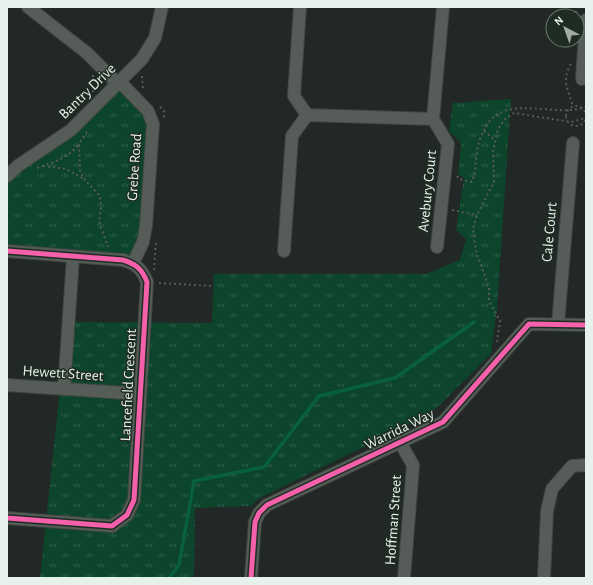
<svg xmlns="http://www.w3.org/2000/svg" width="593" height="585" viewBox="0 0 593 585" font-family="'Alegreya Sans',sans-serif">
<style>
.park{fill:url(#park-tufts)}
.lines{fill:none;stroke-linecap:round;stroke-linejoin:round}
.stream{stroke:#08603d;stroke-width:3.5}
.minor-casing{stroke:#3f4642;stroke-width:14}
.path{stroke:#575b59;stroke-width:2;stroke-dasharray:2 3;stroke-linecap:butt}
.minor{stroke:#565c58;stroke-width:12}
.cycleway-casing{stroke:#1e2c24;stroke-width:8}
.cycleway{stroke:#f560ab;stroke-width:5}
.labels{text-anchor:middle;stroke-width:3;stroke-linejoin:round;paint-order:stroke}
.street-label{font-size:15px;fill:#e7f1eb;stroke:#1e2c24}
</style>
<defs>
<pattern id="park-tufts" width="24" height="20" patternUnits="userSpaceOnUse"><rect width="24" height="20" fill="#0c442c"/><path d="M3 7l-1-3M5 7V3M7 7l1-3M15 17l-1-3M17 17v-4M19 17l1-3" fill="none" stroke="#2f5f4b"/></pattern>
</defs>
<rect width="100%" height="100%" fill="#222825"/>
<path class="park" d="M120 82 148 111 140 248 133 263 7 250V177Z
M511 99 497 308 491 354 441 404 426 416 258 499 251 506 195 508 194 578H40L67 322 212 323 214 274H426L460 260 466 239 456 230 464 178 458 174 461 143 449 131 453 103Z"/>
<g class="lines">
<path class="stream" d="M169 578 179 565 194 481 264 467 319 396 395 378 474 322"/>
<defs>
<path id="minor" d="M28 7 87 53 118 84
M300 7 294 96 307 115
M582 79 586 20
M120 82 148 111 153 124 146 226 143 242 133 263
M433 119 448 144 437 247
M7 176 19 165 71 130 142 59 155 38 162 7
M7 251 123 260C136 264 142 269 147 282L134 500 127 515 112 526 7 518
M284 251 292 136 307 115 433 119 443 7
M558 324 573 143
M7 385 140 394
M64 389 73 257
M401 444 413 465 404 578
M251 578 255 522 259 513 267 505 443 422 529 324 586 325
M544 578 547 511 552 489 572 466 586 465"/>
</defs>
<use href="#minor" class="minor-casing"/>
<path class="path" d="M576 13 577 7
M571 64C561 80 568 90 573 106
M142 76 143 89
M93 92V75
M566 116a10 10 0 1 1 20 0a10 10 0 1 1-20 0Z
M160 107 164 111V118
M484 131 495 140
M87 132 79 144 80 171 85 180 100 196 101 208 99 222 108 247
M43 166 66 169 84 179
M37 168C54 162 68 158 79 144
M457 176 459 179 472 182C476 171 475 163 477 152 477 146 481 137 483 132 501 90 553 119 586 107
M452 210 477 215
M154 270 156 241
M159 283 214 286
M497 342 500 321 489 301V288L476 251 473 229 477 215 494 182 493 151 498 129 505 119 514 113 571 122 586 118"/>
<use href="#minor" class="minor"/>
<defs>
<path id="cycleway" d="M7 251 123 260C136 264 142 269 147 282L134 500 127 515 112 526 7 518
M251 578 255 522 259 513 267 505 443 422 529 324 586 325"/>
</defs>
<use href="#cycleway" class="cycleway-casing"/>
<use href="#cycleway" class="cycleway"/>
</g>
<g class="labels">
<g class="street-label">
<text transform="translate(87 91) rotate(-44)" y="5">Bantry Drive</text>
<text transform="translate(134 167) rotate(-86)" y="5">Grebe Road</text>
<text transform="translate(427 191) rotate(-84)" y="5">Avebury Court</text>
<text transform="translate(549 232) rotate(-85)" y="5">Cale Court</text>
<text transform="translate(63 373) rotate(4)" y="5">Hewett Street</text>
<text transform="translate(128 385) rotate(-87)" y="5">Lancefield Crescent</text>
<text transform="translate(399 429) rotate(-26)" y="5">Warrida Way</text>
<text transform="translate(393 520) rotate(-86)" y="5">Hoffman Street</text>
</g>
</g>
<rect width="593" height="585" fill="none" stroke="#e7f1eb" stroke-width="16"/>
<g transform="translate(565 28) rotate(319)"><circle r="19" fill="#1e2c24" stroke="#6e7b74"/>
<path d="M0-3L7 15L0 10L-7 15Z" fill="#a2aba6"/>
<text y="-6" font-size="11" font-weight="bold" text-anchor="middle" fill="#e7f1eb">N</text>
</g>
</svg>
